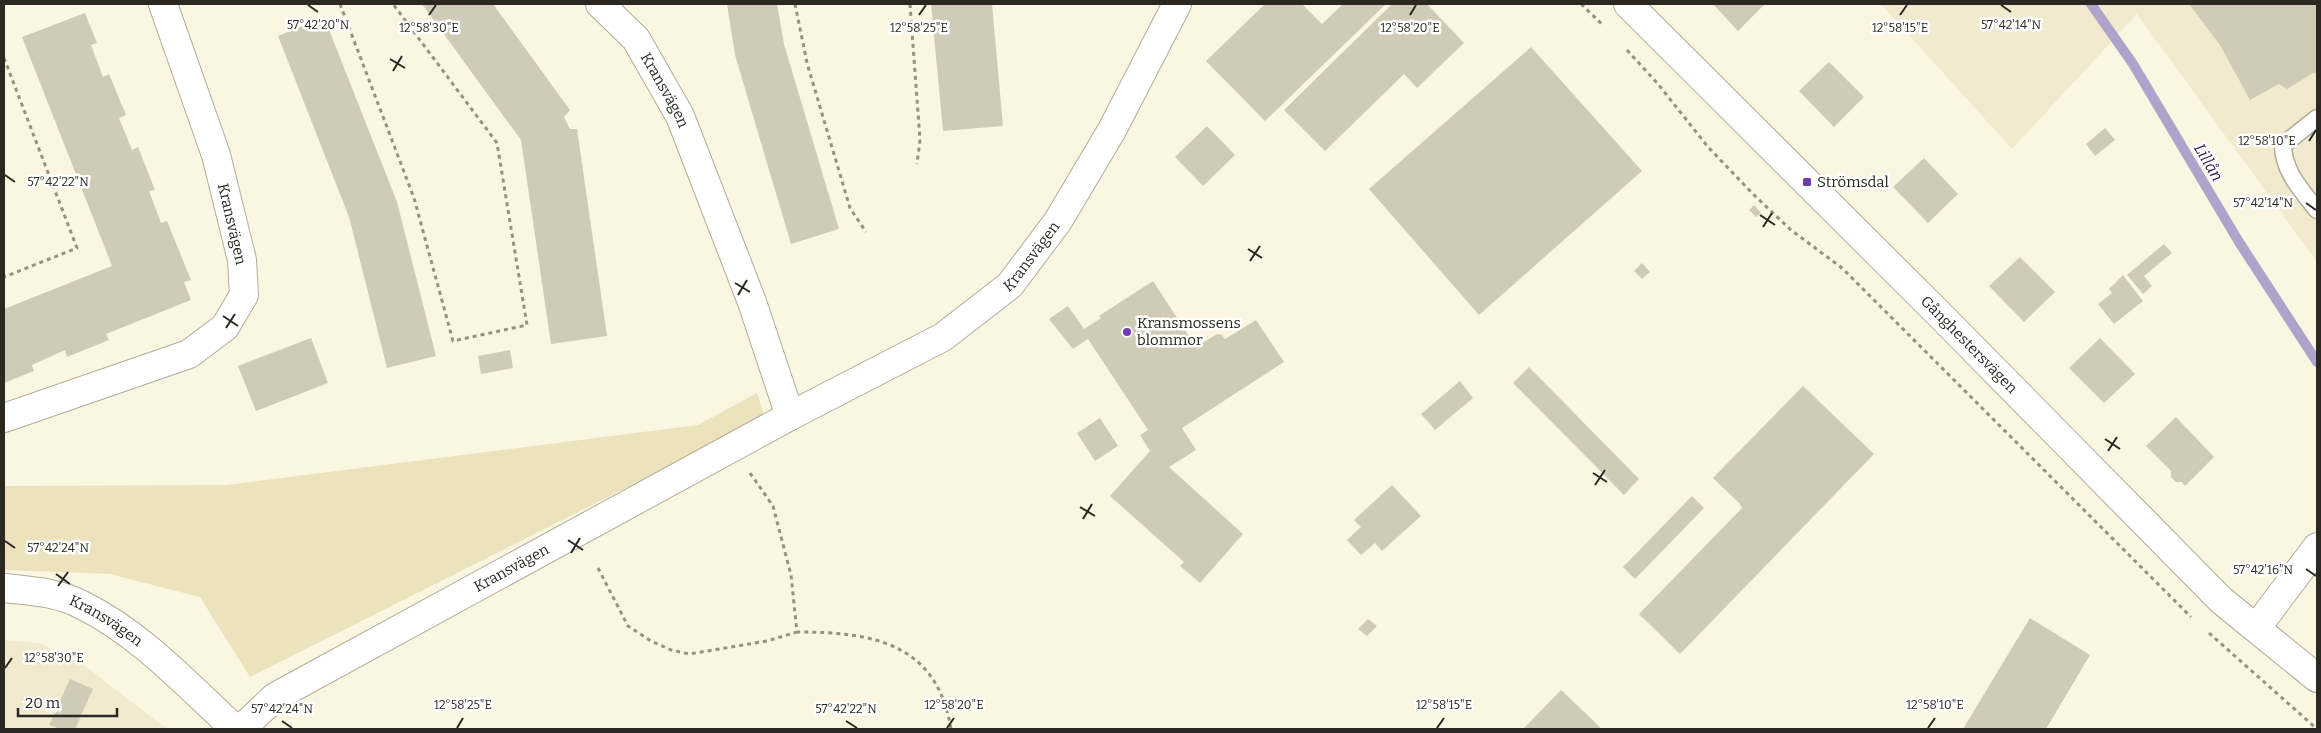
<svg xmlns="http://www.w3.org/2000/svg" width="2321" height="733" viewBox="0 0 2321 733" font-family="Bitter,serif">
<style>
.built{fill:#f1eace}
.green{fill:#ece2bb}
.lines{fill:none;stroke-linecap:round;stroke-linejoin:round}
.stream{stroke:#afa3cb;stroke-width:10}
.building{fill:#d0cbb7}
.lane-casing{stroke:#b1ac99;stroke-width:19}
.street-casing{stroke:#b1ac99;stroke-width:30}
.secondary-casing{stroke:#b1ac99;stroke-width:30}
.path{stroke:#959284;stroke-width:3;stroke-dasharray:4 4;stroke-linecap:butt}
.lane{stroke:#fff;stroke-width:16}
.street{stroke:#fff;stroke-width:28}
.secondary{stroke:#fff;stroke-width:28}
.ticks{fill:none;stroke:#2a2821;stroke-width:2}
.poi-dot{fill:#6f3bb3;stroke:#fff;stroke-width:2}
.labels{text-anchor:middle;stroke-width:5;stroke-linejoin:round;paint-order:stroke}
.street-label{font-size:15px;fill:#2a2821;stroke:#fff}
.poi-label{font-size:15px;fill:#2a2821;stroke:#fff;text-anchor:start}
.water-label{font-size:16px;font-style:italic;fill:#362255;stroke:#fff}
.ticks-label{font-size:12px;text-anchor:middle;fill:#2a2821;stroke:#fff;stroke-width:5;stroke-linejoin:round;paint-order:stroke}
</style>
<rect width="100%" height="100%" fill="#fbf6e1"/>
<path class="built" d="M1881 4H2317V262L2137 14 2012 149Z
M4 640 39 643 80 662 167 729H4Z"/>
<path class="green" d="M757 393 765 418 250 677 200 597 110 574 4 570V486L227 485 698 425Z"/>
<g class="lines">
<path class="stream" d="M2091 4 2133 64 2239 242 2317 362"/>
</g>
<path class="building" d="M422 4H493L570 110 564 117 570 129H577L607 336 551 344 521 140Z
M727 4H777L784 44 839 229 791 244 735 55Z
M931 4H992L1003 126 943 131Z
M1265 4H1302L1322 24 1343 4H1386L1265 121 1206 61Z
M1392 4H1427L1464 43 1417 88 1404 74 1325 151 1284 110Z
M1713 4H1765L1738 31Z
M2189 4H2317V74L2313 73 2287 89 2279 84 2250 100 2220 45Z
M85 13 97 43 91 45 103 77 109 74 126 115 119 118 132 150 138 147 155 190 149 191 161 223 167 221 191 280 184 282 191 300 106 334 109 340 67 357 65 350 32 365 34 371 4 383V309L112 266 22 37Z
M324 17 397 202 436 356 387 368 349 217 278 36Z
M1531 47 1642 171 1479 315 1369 189Z
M1829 62 1864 97 1834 127 1799 91Z
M1207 126 1235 155 1203 186 1175 157Z
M2105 128 2115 140 2095 156 2086 144Z
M1924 158 1958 194 1928 223 1893 187Z
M1754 205 1761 213 1756 217 1749 210Z
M2164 244 2172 253 2144 276 2152 286 2143 294 2127 275Z
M2020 257 2055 292 2024 322 1989 286Z
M1642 263 1650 272 1642 279 1634 271Z
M2123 275 2143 301 2114 324 2098 304 2112 293 2109 289Z
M1153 281 1196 347 1217 334 1222 335 1225 339 1256 320 1284 362 1182 428 1196 450 1169 467 1243 534 1200 583 1180 566 1184 562 1110 496 1150 451 1140 435 1148 430 1088 339 1073 349 1049 319 1068 306 1084 329 1101 318 1099 316Z
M311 338 328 383 256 411 238 366Z
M2100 338 2135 374 2104 403 2069 368Z
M510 350 513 368 481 374 478 356Z
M1529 367 1639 479 1624 495 1513 383Z
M1460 381 1473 398 1435 430 1421 414Z
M1803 386 1874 454 1680 654 1639 614 1742 508 1739 503 1713 478Z
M2176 417 2214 457 2185 486 2182 482H2176L2171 477V471L2146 446Z
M1100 418 1118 446 1095 461 1077 433Z
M1392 485 1421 516 1382 551 1375 543 1361 555 1347 540 1361 527 1354 520Z
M1692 496 1704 508 1635 579 1623 567Z
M2030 618 2090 655 2046 729H1963Z
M1368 619 1377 626 1367 636 1358 629Z
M70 679 93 689 75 729H60L49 725Z
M1561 690 1602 729H1523Z"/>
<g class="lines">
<defs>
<path id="lane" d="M2317 118 2283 145C2283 171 2302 191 2317 210"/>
<g id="street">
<path id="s1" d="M600 4 636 39 680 116 752 302 790 416"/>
<path d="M4 418 189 354 225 327 244 295 242 260 216 155 163 4"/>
<path id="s2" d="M4 588C30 591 58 592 82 605 141 634 187 685 235 729"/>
<path d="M2257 627 2317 547"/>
<path id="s3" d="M241 729 275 697 790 416 943 337 1010 285 1058 221 1112 130 1177 4"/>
</g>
<g id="secondary">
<path id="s4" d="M1628 4 1946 321 2221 600 2317 678"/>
</g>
</defs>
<use href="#lane" class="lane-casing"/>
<use href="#street" class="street-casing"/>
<use href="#secondary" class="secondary-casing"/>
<path class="path" d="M340 4 414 198 453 341 527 325 497 143 393 4
M795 4 807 63 850 208 866 232
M910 4 920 140 917 164
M1581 4 1604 26
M1627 50 1658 84 1708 147 1753 194 1791 230 1842 268 2191 617
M4 58 77 248 4 277
M750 473 773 506 791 575 797 632C873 632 937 643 951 729
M598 568 628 626 651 641 671 650 689 654 767 641 797 632
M2209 633 2317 729"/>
<use href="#lane" class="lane"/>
<use href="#street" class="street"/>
<use href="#secondary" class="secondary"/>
</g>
<path class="ticks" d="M308 5 318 12M2001 5 2011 12M429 15 436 5M919 15 926 5M1410 15 1416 5M1900 15 1907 5M390 59 405 68M393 71 402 56M2309 141 2316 130M5 175 15 182M2306 203 2316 210M1760 215 1775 225M1763 227 1772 213M1248 249 1262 258M1250 261 1260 246M735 283 750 292M738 295 747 280M223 316 238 326M226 328 235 314M2105 439 2120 449M2108 451 2117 437M1593 473 1607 482M1595 485 1605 470M1080 507 1095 516M1083 519 1092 504M568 540 583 550M5 541 15 548M571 553 580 538M2306 569 2316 576M56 574 70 584M58 586 68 572M5 668 12 658M282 721 292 728M846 721 857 728M457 728 463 718M947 728 954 718M1437 728 1444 718M1928 728 1935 718"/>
<g class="poi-dot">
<rect x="1802" y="177" width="10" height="10" rx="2.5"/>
<circle cx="1127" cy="332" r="5"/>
</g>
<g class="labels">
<g class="street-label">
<text dy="5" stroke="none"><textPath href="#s1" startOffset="109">Kransvägen</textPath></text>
<text transform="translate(232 224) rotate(77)" y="5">Kransvägen</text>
<text dy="5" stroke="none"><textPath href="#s3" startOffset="926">Kransvägen</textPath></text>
<text dy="5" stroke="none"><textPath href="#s4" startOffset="482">Gånghestersvägen</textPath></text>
<text dy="5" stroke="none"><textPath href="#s3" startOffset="316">Kransvägen</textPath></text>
<text dy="5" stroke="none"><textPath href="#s2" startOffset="109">Kransvägen</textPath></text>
</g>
<g class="poi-label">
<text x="1817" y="187">Strömsdal</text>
<text x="1137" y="328">Kransmossens<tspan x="1137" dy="17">blommor</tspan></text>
</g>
<g class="water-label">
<text transform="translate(2209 162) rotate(59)" y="6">Lillån</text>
</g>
</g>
<g class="ticks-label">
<text x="318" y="29">57°42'20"N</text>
<text x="2011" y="29">57°42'14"N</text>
<text x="429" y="32">12°58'30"E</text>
<text x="919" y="32">12°58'25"E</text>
<text x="1410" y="32">12°58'20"E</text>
<text x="1900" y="32">12°58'15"E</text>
<text x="2267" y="145">12°58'10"E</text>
<text x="58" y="186">57°42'22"N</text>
<text x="2263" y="207">57°42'14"N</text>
<text x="58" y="552">57°42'24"N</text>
<text x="2263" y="574">57°42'16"N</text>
<text x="54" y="662">12°58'30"E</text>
<text x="463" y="709">12°58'25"E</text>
<text x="954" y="709">12°58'20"E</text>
<text x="1444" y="709">12°58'15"E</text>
<text x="1935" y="709">12°58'10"E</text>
<text x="282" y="713">57°42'24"N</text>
<text x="846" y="713">57°42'22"N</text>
</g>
<rect width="2321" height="733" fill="none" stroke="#2a2821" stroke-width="10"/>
<path d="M18 708v8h99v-8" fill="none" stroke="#2a2821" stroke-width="2.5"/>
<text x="25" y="708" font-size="15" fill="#2a2821" stroke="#ffffff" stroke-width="4" paint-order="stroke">20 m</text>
</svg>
